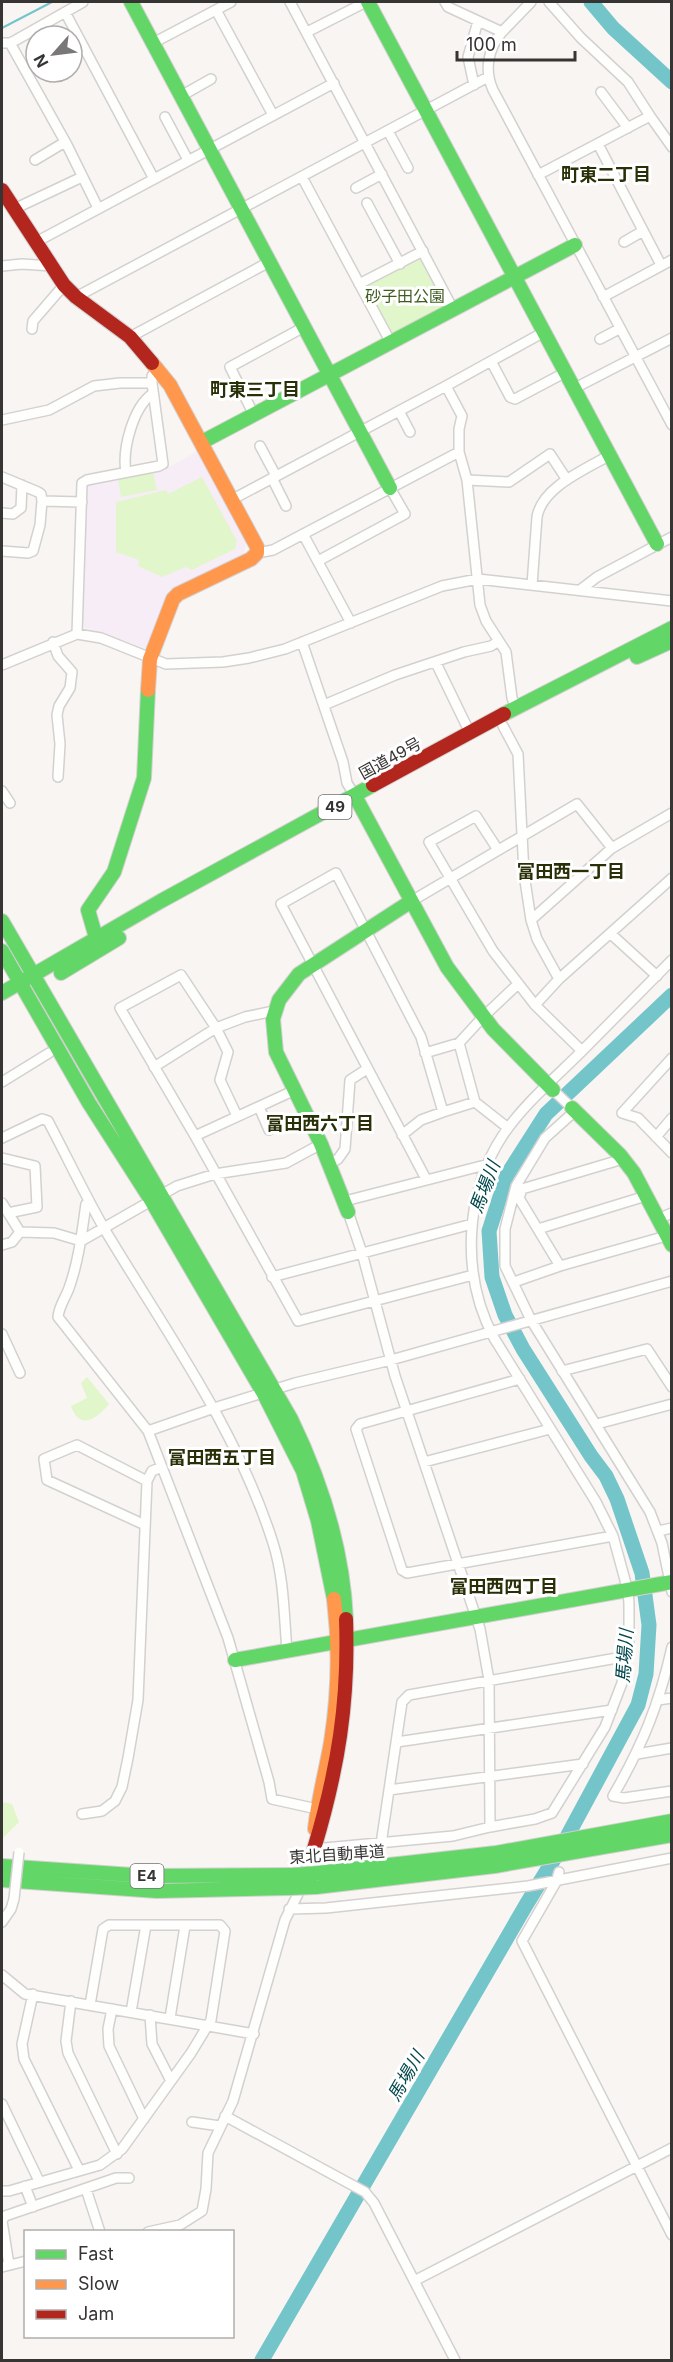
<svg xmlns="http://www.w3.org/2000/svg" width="673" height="2362" viewBox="0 0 673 2362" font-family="Inter,'Noto Sans JP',sans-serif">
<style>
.education{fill:#f7edf6}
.green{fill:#e1f6ca}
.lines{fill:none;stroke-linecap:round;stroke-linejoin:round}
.stream{stroke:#74c5ca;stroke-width:2}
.river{stroke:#74c5ca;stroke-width:15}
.street-casing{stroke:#d3d1d0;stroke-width:12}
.fast-casing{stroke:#d3d1d0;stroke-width:16}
.slow-casing{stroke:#d3d1d0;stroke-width:16}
.jam-casing{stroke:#d3d1d0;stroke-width:16}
.street{stroke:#fefefd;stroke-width:9}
.fast{stroke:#63d668;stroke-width:14}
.slow{stroke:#ff974d;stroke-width:14}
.jam{stroke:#b3261e;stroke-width:14}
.street-bridge-casing{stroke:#d3d1d0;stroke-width:12;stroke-linecap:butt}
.fast-bridge-casing{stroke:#d3d1d0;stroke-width:16;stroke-linecap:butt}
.street-bridge{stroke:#fefefd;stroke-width:9}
.fast-bridge{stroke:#63d668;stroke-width:14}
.labels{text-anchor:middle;stroke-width:6;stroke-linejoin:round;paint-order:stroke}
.shield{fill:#fff;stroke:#727270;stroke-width:1.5}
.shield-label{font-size:15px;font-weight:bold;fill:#363533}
.park-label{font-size:16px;fill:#405d20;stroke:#fff}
.street-label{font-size:16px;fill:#363533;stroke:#fff}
.neighbourhood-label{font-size:18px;font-weight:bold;fill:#292f06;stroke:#fff}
.water-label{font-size:18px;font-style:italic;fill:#00474c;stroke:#fff}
</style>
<rect width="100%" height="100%" fill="#f8f5f3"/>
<path class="education" d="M198 451 247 541 243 555 168 591 147 649 81 626 87 486 115 477 165 469Z"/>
<path class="green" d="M420 258 447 305 392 334 364 287Z
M153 473 157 490 121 497 118 479Z
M202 477 237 541 235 549 192 570 186 567 162 577 138 566 139 560 116 552V502L166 490 168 494Z
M87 1377 109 1404C97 1418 80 1432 71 1406L87 1398 81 1383Z
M2 1802 12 1804 19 1822 2 1839Z"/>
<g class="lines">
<path class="stream" d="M2 28 52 2"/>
<path class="river" d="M591 2 613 28 672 82
M262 2360 526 1905 562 1846 638 1705 646 1674 649 1625 642 1573 617 1499 606 1476 591 1456 523 1349 505 1315 492 1277 489 1231 507 1175 546 1114 672 995"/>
<defs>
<path id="street" d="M290 2 453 309
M445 2 448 7 502 32C488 49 484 70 493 90L672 425
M549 2 581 38 628 82 650 116
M216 10 273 115
M65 12 154 179
M307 32 366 2
M502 32 531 2
M2 43H10L16 40 83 2
M10 43 67 145 98 208
M153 43 231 2
M474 85 468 57 478 21
M601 92 628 128
M181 96 211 79
M165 117 188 160
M388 131 408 168
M598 144 661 265
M35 160 65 142
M538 175 650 116 672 147
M302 177 390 341
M356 188 382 174
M367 203 400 264
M14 209 82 177
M36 242 334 83
M624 242 643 231
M2 266 22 264 52 266
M359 284 423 251
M76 297 488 77
M603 297 672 260
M32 329 33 321 64 285
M130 337 269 262
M600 339 619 329
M491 361 510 397 515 399 566 372
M575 388 672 338
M399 411 410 432
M254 415 230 367 304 327
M2 420 49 410 94 386 120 383H152
M260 446 276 476
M126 472C122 449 133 408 152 394
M2 477 38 492 41 494 42 501 82 502
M272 478 286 506
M467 480 509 482 550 454 567 480
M233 499 446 386
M2 513 13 514 21 508 22 485
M303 534 351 623
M2 551 28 553 33 551 40 525 42 501
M257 553 273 550 459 452
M318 561 405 514 390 488
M532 585 537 517C542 487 586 469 610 455
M580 590 597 577 672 537
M77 634 82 483 87 480 159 466 163 464 152 383V376L157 369
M53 642 58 656 72 672 70 688 59 706 57 715 60 744 58 777
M302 642 343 762 347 783 355 796
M436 663 470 733
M2 665 77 634 101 638 166 664 223 662 249 658 285 649 442 586 478 579 672 601
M324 705 395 675 464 652 491 646 499 641
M516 708 512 698 506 652 486 621 480 605 467 480 459 452V429L462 416 446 386 544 332
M503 726 518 754 524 874 531 920 537 939 559 979 535 1005
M2 791 10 803
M410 902 577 804 612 848
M531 920 612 848 672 813
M611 934 657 976
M559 979 672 878
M582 1051 672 960
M425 1053 459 1043
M672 1058 622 1113 638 1118 672 1153
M154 1067 216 1028 245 1017 274 1011
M2 1082 49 1053
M553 1090 572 1108
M259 1107 269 1130
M575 1111 545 1138 516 1186 505 1229V1266L531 1320 650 1512 662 1543 672 1592
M237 1116 220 1080 228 1052 216 1028 181 975 120 1008 195 1136 298 1321 473 1275
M508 1128 475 1102 459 1043 483 1017 518 984
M402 1135 421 1120 443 1112
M195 1136 295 1090
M656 1137 672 1118
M2 1138 42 1119 48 1121C67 1157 85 1195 105 1230 166 1332 237 1429 273 1543 284 1577 284 1615 287 1651
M2 1158 35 1166 37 1207 8 1213
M329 1164 338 1159 345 1149 350 1080 367 1069
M426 1179 281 904 336 873 421 1037 443 1112 475 1102
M345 1201 489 1164
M2 1203 20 1232
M86 1204C82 1231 79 1259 70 1285 67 1296 59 1305 58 1317L148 1431 228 1638 269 1782 272 1799 317 1809
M348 1212 362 1253 395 1376 480 1629 489 1680 490 1827
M658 1219 672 1213
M538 1229 646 1196
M2 1245 12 1242 20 1232 54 1233 81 1241 177 1186 215 1174 286 1163 321 1144
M560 1266 519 1198 522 1189 623 1159
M272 1277 472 1224
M514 1282 560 1266 666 1236
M2 1334 20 1373
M562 1371 647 1349 672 1387
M520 1379 360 1424 356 1429 402 1570 407 1573 613 1536
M597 1424 672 1404
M148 1431 214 1408 295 1383 391 1360 672 1281
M424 1462 550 1429
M145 1525 47 1480 44 1459 77 1445 147 1481
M658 1531 672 1528
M672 1647C659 1705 642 1746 613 1796L624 1798 672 1791
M658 1700 672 1698
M397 1742 612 1710
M637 1754 672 1748
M389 1790 583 1764
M82 1814 102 1811 115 1801 122 1787 128 1758 138 1700 147 1481 152 1471 162 1467
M381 1844 402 1702 409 1695 628 1656
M559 1872 556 1882 522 1941 672 2235
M289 1909 326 1908 528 1886 672 1858
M2 1922 11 1909 14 1899
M2 1975 25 1994 254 2034
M33 1994 22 2044 24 2059 79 2170
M71 2001 66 2041 68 2053 117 2154
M112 2009 108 2029 109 2046 144 2119
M131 2012 146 1925
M150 2015 152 2044 171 2081
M170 2018 185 1926
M2 2104 39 2181
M225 2116 365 2192 374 2203 455 2360
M192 2122 220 2126
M25 2186 33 2207
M86 2189 100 2232
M2 2191H9L100 2165 122 2149 191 2053 211 2020 225 1931 220 1925H109L103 1929 90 2005
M148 2232 180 2225 202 2211 206 2189 208 2153 233 2101 285 1920 298 1894 314 1849 453 1836 490 1827 535 1819 552 1813 605 1727 622 1683 629 1640V1604L628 1591 613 1536 596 1502 494 1338C461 1276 464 1194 503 1135 524 1104 556 1077 582 1051L535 1005 493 951 429 842 476 816 498 850
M9 2265 2 2221 5 2216 116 2178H129
M2 2267 26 2261
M414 2281 672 2148"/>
<path id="fast" d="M131 2 390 488
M368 2 657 544
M202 442 575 245
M637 657 672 641
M504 714 672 628
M355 796 447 967 493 1029 553 1090
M2 921 291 1419C321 1481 343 1550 346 1619
M99 948 88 910 114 872 144 778 148 690
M2 951 89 1103 151 1200 264 1394 303 1471 318 1521 334 1599
M61 973 119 938
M2 993 161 901 373 785
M572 1108 620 1155 634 1173 672 1245
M348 1212 321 1144 276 1052 273 1019 279 1000 299 974 410 902
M235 1660 672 1582
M2 1866 147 1876 293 1875
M318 1873 496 1853 672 1821
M2 1880 157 1891 290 1888
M316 1887 495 1866 672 1835"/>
<path id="slow" d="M148 690 150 659 173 599 178 594 251 559 257 553V547L170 385 152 363
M315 1829C318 1800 326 1771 331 1742 339 1692 340 1649 334 1599"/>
<path id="jam" d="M2 190 64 285 76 297 130 337 152 363
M373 785 504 714
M314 1849C338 1769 349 1702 346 1619"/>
</defs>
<use href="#street" class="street-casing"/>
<use href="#fast" class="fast-casing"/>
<use href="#slow" class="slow-casing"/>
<use href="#jam" class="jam-casing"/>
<use href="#street" class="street"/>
<use href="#fast" class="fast"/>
<use href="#slow" class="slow"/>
<use href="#jam" class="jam"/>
<defs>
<path id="street-bridge" d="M14 1899 19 1852"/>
<path id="fast-bridge" d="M293 1875 318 1873
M290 1888 316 1887"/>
</defs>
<use href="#street-bridge" class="street-bridge-casing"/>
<use href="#fast-bridge" class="fast-bridge-casing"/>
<use href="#street-bridge" class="street-bridge"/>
<use href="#fast-bridge" class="fast-bridge"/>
</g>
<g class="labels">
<g class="shield">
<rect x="318.5" y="795" width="33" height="24" rx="4.5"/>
<rect x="130.5" y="1864" width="33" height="24" rx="4.5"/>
</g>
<g class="shield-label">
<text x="335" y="812">49</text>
<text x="147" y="1881">E4</text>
</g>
<g class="park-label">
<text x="405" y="302">砂子田公園</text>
</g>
<g class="street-label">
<text transform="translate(390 758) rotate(-29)" y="6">国道49号</text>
<text transform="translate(337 1854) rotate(-4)" y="6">東北自動車道</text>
</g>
<g class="neighbourhood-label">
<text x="606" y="181">町東二丁目</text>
<text x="255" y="396">町東三丁目</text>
<text x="571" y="878">富田西一丁目</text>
<text x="320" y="1130">富田西六丁目</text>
<text x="222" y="1464">富田西五丁目</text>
<text x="504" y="1593">富田西四丁目</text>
</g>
<g class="water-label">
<text transform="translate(485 1187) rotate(-69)" y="6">馬場川</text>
<text transform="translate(625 1656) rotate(-86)" y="6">馬場川</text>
<text transform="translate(406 2076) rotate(-60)" y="6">馬場川</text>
</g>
</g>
<rect width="673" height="2362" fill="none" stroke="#363533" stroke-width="6"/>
<rect x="24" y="2230" width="210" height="108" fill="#ffffff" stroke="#afaead" stroke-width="1.5"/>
<rect x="36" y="2250" width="30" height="9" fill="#63d668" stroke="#afaead" stroke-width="1.5"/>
<text x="78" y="2260" font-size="18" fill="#363533">Fast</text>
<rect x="36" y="2280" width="30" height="9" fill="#ff974d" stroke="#afaead" stroke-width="1.5"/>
<text x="78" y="2290" font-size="18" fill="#363533">Slow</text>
<rect x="36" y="2310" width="30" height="9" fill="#b3261e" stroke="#afaead" stroke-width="1.5"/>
<text x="78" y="2320" font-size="18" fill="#363533">Jam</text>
<g transform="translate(54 54) rotate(242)"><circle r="28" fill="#ffffff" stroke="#afaead" stroke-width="1.5"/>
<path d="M0-4.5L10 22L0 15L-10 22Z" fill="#7a7876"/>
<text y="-9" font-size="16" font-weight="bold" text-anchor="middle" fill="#363533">N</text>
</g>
<path d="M457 51v9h118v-9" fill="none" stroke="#363533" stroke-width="3"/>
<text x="466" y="51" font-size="18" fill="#363533" stroke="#ffffff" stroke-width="4.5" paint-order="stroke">100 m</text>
</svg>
